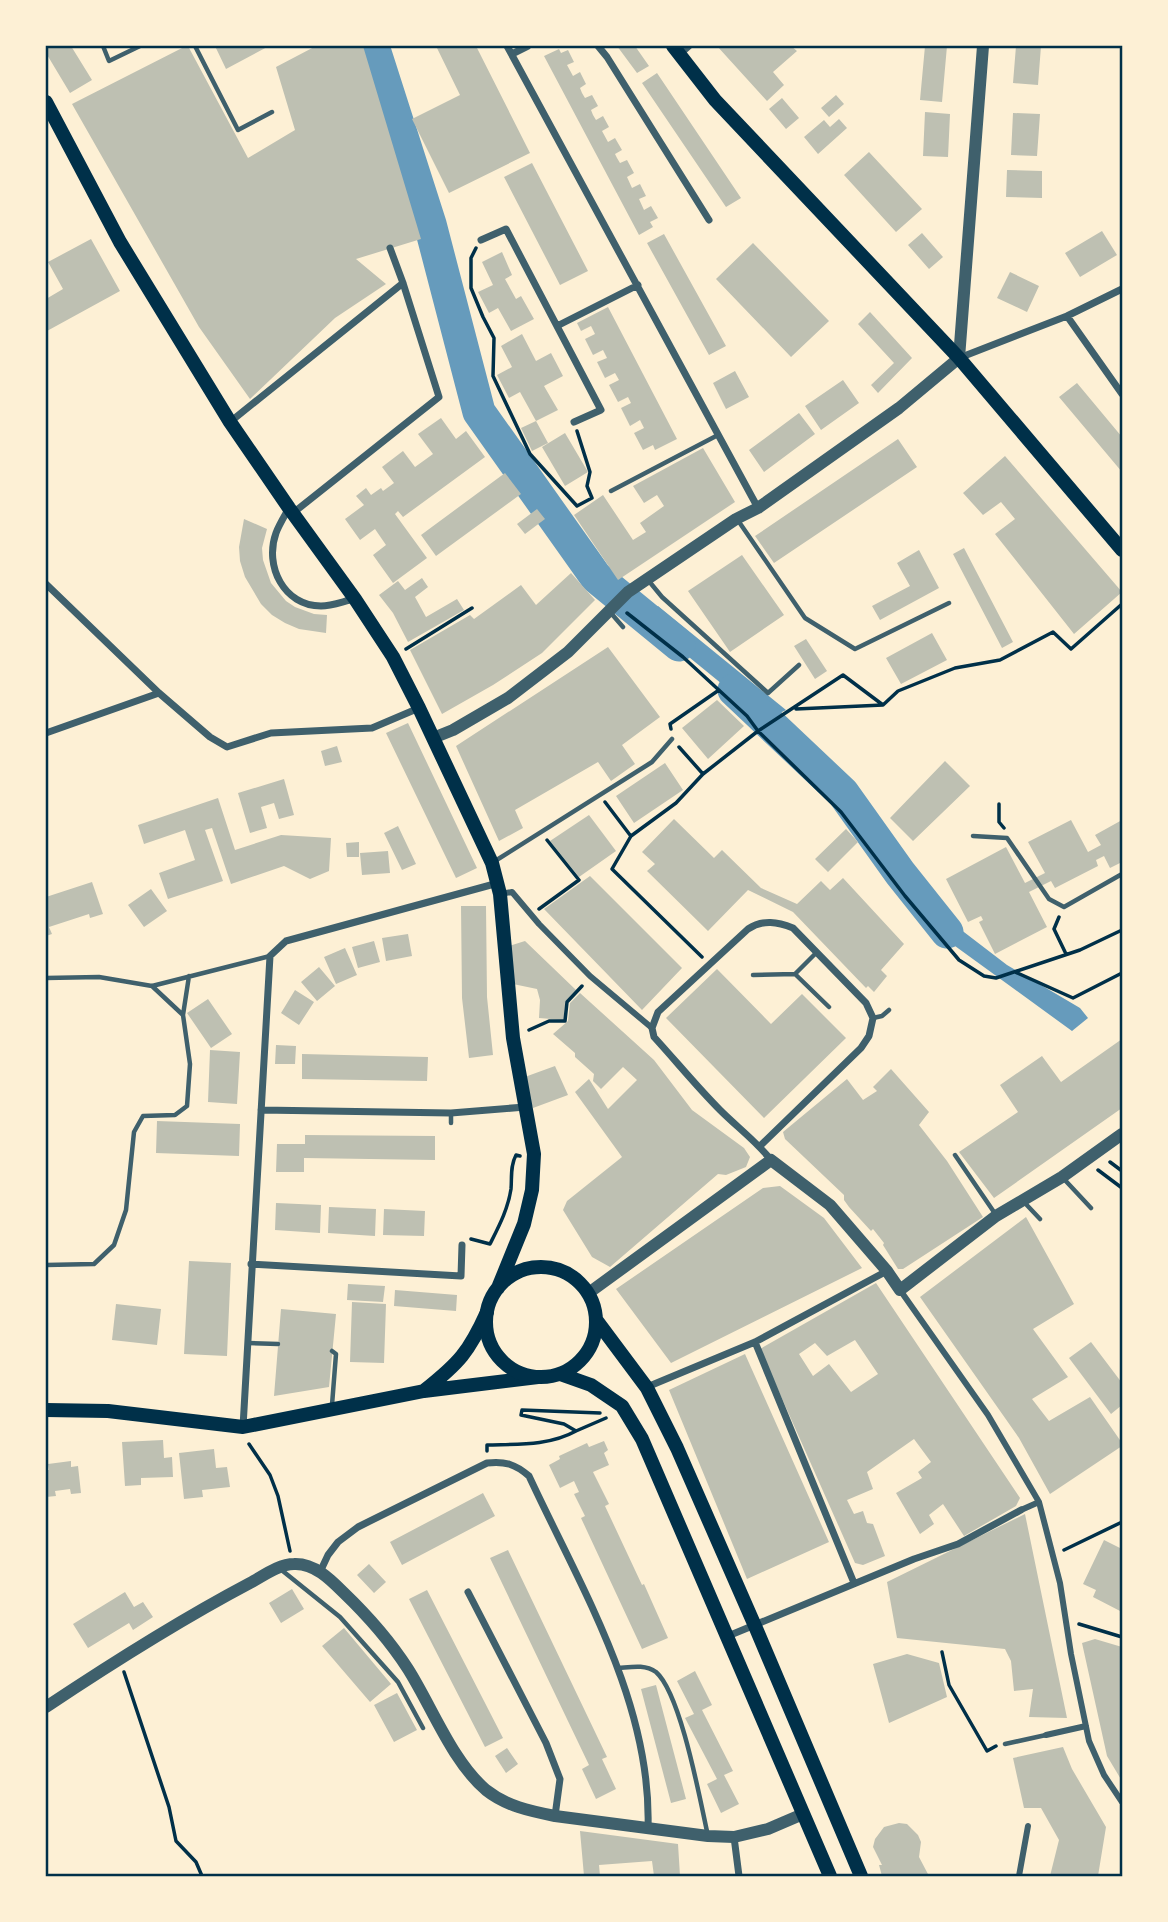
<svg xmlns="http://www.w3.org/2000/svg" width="1168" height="1922" viewBox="0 0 1168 1922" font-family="Cabin,sans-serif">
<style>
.water{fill:#669bbc}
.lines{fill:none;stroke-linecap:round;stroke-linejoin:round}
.river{stroke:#669bbc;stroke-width:33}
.building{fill:#bec0b2;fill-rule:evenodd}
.path{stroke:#003049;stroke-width:3.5}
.service{stroke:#3f606c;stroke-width:4.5}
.pedestrian{stroke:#3f606c;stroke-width:6}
.minor{stroke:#3f606c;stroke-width:7}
.tertiary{stroke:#3f606c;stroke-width:12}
.secondary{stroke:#003049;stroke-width:14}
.primary{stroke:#003049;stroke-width:14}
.neatline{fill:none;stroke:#003049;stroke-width:2.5}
</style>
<rect width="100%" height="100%" fill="#fdf0d5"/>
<path class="water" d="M658 606 786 710 766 720 641 618Z
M789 725 875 813 960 929 1007 965 1080 1008 1088 1018 1072 1031 955 946 843 793 776 732Z"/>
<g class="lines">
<path class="river" d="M373 46 430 224 479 412 596 577 679 645
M734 690 843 793 900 873 947 932"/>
</g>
<path class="building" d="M46 46H71L92 80 70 93 46 53Z
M186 46H188L248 158 295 130 276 67 316 46H363L421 239 356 259 386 284 335 318 250 399 199 327 72 104Z
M215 46H269L226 69Z
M436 46H476L530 153 449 193 412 119 460 95Z
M617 46H635L649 66 637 73Z
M717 46H791L797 51 773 72 784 85 767 101Z
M925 46H947L942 102 920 100Z
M1016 46H1041L1038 85 1013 83Z
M559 49 561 53 568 50 574 62 567 65 573 76 580 72 586 84 580 88 582 93 585 98 592 95 598 106 591 110 593 115 596 120 603 116 609 127 602 131 608 142 615 138 622 150 615 154 617 158 620 163 627 160 634 173 627 177 632 188 640 184 646 196 639 199 644 210 651 206 658 218 650 222 653 227 639 235 544 56Z
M657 73 741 198 726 207 642 83Z
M836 95 844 104 829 117 821 108Z
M782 98 799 118 786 129 769 109Z
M925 112 950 114 948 157 923 156Z
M1013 113 1040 114 1037 156 1011 155Z
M839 119 847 128 818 154 804 137 824 120 830 127Z
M869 152 922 209 896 232 844 175Z
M532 163 588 271 560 285 504 177Z
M1007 170 1042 171V198L1006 197Z
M1102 231 1117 255 1080 277 1065 253Z
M922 233 943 257 929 269 908 245Z
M664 234 726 346 709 355 647 243Z
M91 239 120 291 47 331 46 299 63 289 48 262Z
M753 243 829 321 791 357 716 279Z
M502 252 512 275 505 279 516 299 521 296 534 319 511 331 498 308 489 313 478 292 493 285 482 262Z
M1010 272 1039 286 1027 312 997 298Z
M608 307 677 439 655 450 653 445 643 450 634 433 644 428 640 420 630 426 621 408 631 403 628 397 618 402 609 385 619 380 615 373 605 378 597 362 607 358 603 350 593 355 585 339 595 334 591 326 581 331 577 323Z
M870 312 912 358 878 393 871 385 894 363 858 324Z
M522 334 536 361 551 353 563 376 544 386 558 410 536 421 520 392 509 398 497 375 512 367 501 346Z
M735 371 749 397 726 409 713 383Z
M843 380 859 403 821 430 805 406Z
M1077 383 1122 437V472L1059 397Z
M799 413 815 434 764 472 749 450Z
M441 418 456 439 466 431 485 457 403 517 398 511 395 514 427 558 393 583 373 555 386 545 375 529 360 540 345 519 364 505 356 496 366 488 371 495 381 488 383 491 394 483 382 467 403 451 415 467 433 454 418 434Z
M536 421 548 443 532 451 521 428Z
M565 433 588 472 565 486 542 447Z
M898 439 917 467 774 563 755 536Z
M703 448 735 502 618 580 574 515 603 495 633 540 646 532 640 523 664 506 657 495 644 503 633 486Z
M1005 456 1122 592 1074 634 995 534 1015 519 1001 502 983 515 963 493Z
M505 473 521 494 436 556 421 535Z
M537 509 545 519 525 534 517 524Z
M244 519 267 529 262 548 263 560 271 583 286 601 295 607 314 614 327 615 326 633 299 629 285 623 272 615 261 604 245 577 240 561 239 547Z
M964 548 1013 642 1002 648 953 554Z
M919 550 939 588 880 620 872 606 910 586 897 563Z
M742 555 784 615 730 652 688 591Z
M571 573 595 600 542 653 493 685 442 714 410 650 470 615 474 619 521 585 536 605Z
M422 578 428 587 415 597 426 617 457 599 464 610 408 642 393 613 379 595 398 581 405 590Z
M932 633 947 660 901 684 886 658Z
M806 639 827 671 815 679 794 646Z
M608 647 660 717 622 745 635 764 611 781 598 762 515 810 523 828 499 841 456 746Z
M717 700 744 726 708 759 682 728Z
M408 723 477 868 456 878 386 733Z
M337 746 342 762 325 766 321 751Z
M945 761 970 786 913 841 890 818Z
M665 763 683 790 634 823 616 796Z
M284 779 294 815 279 819 274 803 261 807 267 828 250 833 238 793Z
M218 798 235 850 281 835 331 838 329 871 310 879 284 866 231 884 212 828 205 830 223 881 168 899 159 873 195 860 185 830 144 844 138 825Z
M589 815 616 851 579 877 550 841Z
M674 819 714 858 722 850 761 888 797 904 821 881 830 890 843 878 904 944 881 970 887 976 874 992 868 986 866 988 793 912 748 890 708 931 647 871 655 864 642 852Z
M1071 820 1088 852 1101 845 1095 835 1122 820V862L1110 868 1104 856 1096 860 1098 866 1055 888 1051 881 1029 892 1047 927 995 954 979 922 983 920 981 916 968 922 946 879 1006 847 1025 883 1045 873 1028 842Z
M398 826 416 864 402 870 384 833Z
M846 829 858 842 828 872 815 859Z
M359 842V857H347L346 843Z
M388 851 390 873 362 875 360 853Z
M590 876 682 968 642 1010 544 909Z
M92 882 103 914 90 918 89 914 49 927 52 934 46 936V897Z
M151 889 167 911 144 927 128 905Z
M461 906H486L487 997 493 1055 469 1058 462 998Z
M408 934 412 956 386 961 382 938Z
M374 941 380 962 358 968 352 947Z
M525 941 576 990 565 1002 564 1020 539 1018 540 1000 537 989 513 984 509 946Z
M345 948 357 975 336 984 324 957Z
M319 967 335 986 317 1001 301 982Z
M717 969 771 1024 802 994 846 1038 764 1118 666 1018Z
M295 990 314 1002 299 1025 281 1013Z
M580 993 654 1060 692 1110 744 1148 750 1157 746 1167 726 1175 718 1174 610 1267 592 1257 563 1210 567 1201 622 1157 575 1092 589 1079 608 1109 637 1080 623 1067 601 1089 593 1081 594 1074 575 1057V1053L553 1034 568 1021 570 1003Z
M208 999 232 1034 211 1048 187 1013Z
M1122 1039V1108L994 1198 959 1152 1018 1112 1000 1085 1042 1056 1061 1082Z
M276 1045 296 1046 295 1064H275Z
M210 1050 240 1052 237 1104 208 1102Z
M302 1054 428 1057 427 1081 302 1079Z
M555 1066 568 1095 533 1108 522 1078Z
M891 1069 929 1112 919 1125 947 1161 983 1217 903 1269H898L883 1245 884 1243 873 1229 871 1231 849 1207 844 1200V1195L785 1139 783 1132 847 1079 863 1100 877 1091 873 1087Z
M157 1121 240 1124 239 1156 156 1153Z
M305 1135 435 1136V1160L304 1158V1172H276L277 1144H305Z
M780 1186 824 1218 862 1268 671 1363 616 1289 763 1188Z
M276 1203 321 1205 320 1233 275 1230Z
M329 1207 376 1209 375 1236 328 1233Z
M384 1209 425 1211 424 1236 383 1235Z
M1026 1217 1074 1304 1033 1329 1068 1377 1032 1399 1049 1421 1090 1397 1122 1443V1446L1050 1494 1019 1438 920 1297Z
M189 1261 231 1263 227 1356 184 1354Z
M876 1283 1020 1498 1016 1506 964 1536 943 1504 929 1515 934 1524 920 1534 896 1493 922 1478 918 1472 931 1462 914 1439 867 1472 873 1489 847 1500 854 1514 863 1511 867 1523 873 1524 885 1556 863 1565 855 1563 760 1349ZM855 1340 878 1374 851 1392 829 1364 813 1376 799 1354 815 1343 827 1356Z
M348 1284 385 1286 383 1302 347 1300Z
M395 1290 457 1295 456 1311 394 1306Z
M352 1302 386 1304 384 1363 350 1362Z
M116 1304 161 1309 157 1345 112 1340Z
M281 1309 336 1314 329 1387 274 1396Z
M1091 1342 1122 1383V1405L1111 1414 1069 1358Z
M745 1354 829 1542 747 1579 669 1390Z
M163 1440 164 1458 172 1457 173 1477 141 1478V1485L125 1486 122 1442Z
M604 1441 608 1450 604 1453 609 1465 593 1472 609 1504 605 1506 642 1585 644 1584 668 1638 642 1649 581 1518 585 1516 574 1494 579 1492 574 1481 560 1488 549 1465 560 1459 559 1456 587 1443 589 1447Z
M214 1449 216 1468 227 1467 230 1487 202 1490 203 1497 184 1499 179 1453Z
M71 1461V1467L78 1466 81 1493 71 1494 70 1489 55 1491 56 1496 46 1497V1470H49L48 1464Z
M483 1493 495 1516 402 1565 390 1542Z
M1025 1514 1067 1718 1029 1717 1033 1689 1014 1691 1011 1661 1005 1649 897 1638 887 1582Z
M1104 1540 1122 1549V1612L1093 1597 1096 1590 1083 1584Z
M508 1550 607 1757 602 1759 616 1789 596 1799 582 1769 589 1765 490 1558Z
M369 1564 386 1582 374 1593 357 1575Z
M292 1589 304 1609 281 1623 269 1603Z
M427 1590 503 1738 485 1747 409 1599Z
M125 1592 134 1607 143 1602 153 1617 133 1630 129 1623 88 1648 73 1624Z
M344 1628 391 1684 370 1702 322 1646Z
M1095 1639 1122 1647V1781L1107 1756 1082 1643Z
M907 1654 939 1663 947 1697 889 1723 873 1664Z
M695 1671 712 1705 702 1710 733 1771 724 1775 739 1804 721 1813 707 1784 717 1779 685 1718 694 1714 677 1681Z
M656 1685 686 1799 671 1803 641 1689Z
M397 1693 417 1730 394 1742 374 1705Z
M1063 1747 1072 1769 1106 1827 1098 1876H1050L1059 1840 1041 1808H1024L1013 1758Z
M507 1748 518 1764 506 1773 495 1756Z
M899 1823 907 1824 918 1835 921 1842 919 1857 929 1876H882L879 1865H882L873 1847 875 1839 884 1827Z
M580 1831 678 1844 680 1876H654L652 1861 599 1865 600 1876H584Z"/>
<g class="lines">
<path class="path" d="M476 248 471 258V288L483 317 494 338 493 376 530 454 577 506 592 498 587 486 590 472 577 431
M627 613 683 657 747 716 758 731 841 812 905 896 959 960 984 976 996 978 1080 950 1122 930
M406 649 472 608
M796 709 883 705 898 691 955 668 1000 660 1053 632 1071 649 1122 604
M671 729 670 724 719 690
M679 747 703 774
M605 802 630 835
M999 804V822L1004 828
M539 909 579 880 547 840
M1059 917 1054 929 1066 954
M702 957 612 869 631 836 676 803 703 774 758 731 843 675 883 705
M1015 972 1073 998 1122 973
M529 1030 549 1021H565L567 1002 582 986
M1110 1162 1122 1171
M1098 1170 1122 1188
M471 1239 490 1244C499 1226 508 1209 511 1189 512 1178 510 1166 516 1155L520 1156
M576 1431 606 1418
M249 1444 270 1475 278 1496 290 1551
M487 1451V1445C517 1444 549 1446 576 1431L564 1424 521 1415 522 1410 600 1413
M1064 1550 1122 1522
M1079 1624 1122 1637
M942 1652 949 1685 987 1751 996 1746
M124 1672 169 1807 176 1841 196 1862 202 1876"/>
<path class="service" d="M103 46 109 61 140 46
M195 46 238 130 272 112
M611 491 718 435
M737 519 805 618 855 649 949 603
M648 580 662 597 768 693 799 665
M610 612 623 627
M973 836 1007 838 1049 899 1064 907 1122 874
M495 861 652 762 672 739
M816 953 795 974 829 1007
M753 975 795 974
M46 978 99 977 152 986 270 956
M183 1015 189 976
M873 1018 882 1016 889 1010
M451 1123V1113
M955 1155 996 1215
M1063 1178 1091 1208
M1023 1201 1040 1219
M46 1265 94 1264 114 1245 126 1210 134 1132 143 1116 175 1115 187 1106 190 1064 183 1015 152 986
M248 1343 278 1344
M332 1351 336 1354 332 1405
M279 1568 340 1617 398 1682 423 1728
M619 1668C631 1667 645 1664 656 1672 681 1694 700 1800 708 1836
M1005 1744 1046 1735"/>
<path class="pedestrian" d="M500 894 512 892 539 924 590 976 652 1028
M900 1290 988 1415 1039 1502 1060 1583 1071 1654 1089 1741 1104 1775 1122 1802
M1021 1510 1039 1502
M1046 1735 1086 1726
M1019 1876 1028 1826"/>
<path class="minor" d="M507 46 758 508
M598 46 607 57 709 220
M512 54 528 46
M680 54 689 46
M481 240 506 229 601 410 574 422
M1067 316 1122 394
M557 326 638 285
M959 358 1067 316 1122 289
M230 422 403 283
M289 508C284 517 279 525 276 533 264 566 284 606 321 606 332 606 344 601 354 599
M293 513 439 397 403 283 390 248
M46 584 159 693 210 737 227 747 271 733 372 728 419 708
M46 733 159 693
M261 1110 451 1113 525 1107
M760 1146 861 1048 869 1036 873 1018 866 1003 793 928C778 922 763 919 748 929L658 1012 652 1028 654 1037C676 1061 697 1087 720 1110 737 1127 756 1141 771 1160
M251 1264 461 1276 462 1245
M755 1342 854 1583
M647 1387 755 1342 887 1271
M243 1427 270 956 286 941 498 883
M320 1572 328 1555 338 1542 358 1527 487 1463C505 1461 515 1464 529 1476 580 1586 652 1703 648 1828
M468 1592 546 1743 560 1779 555 1816
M728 1636 914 1559 958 1544 1021 1510
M734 1837 739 1876"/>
<path class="tertiary" d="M433 738 453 730 508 698 568 652 628 592 736 519 758 508 899 408 959 358 983 46
M590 1292 771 1160 830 1205 887 1271 900 1290 996 1216 1062 1177 1122 1134
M46 1707C112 1663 180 1620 250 1583 263 1576 279 1564 294 1564 314 1563 330 1579 343 1592 367 1615 390 1641 408 1669 432 1707 452 1761 486 1790 506 1806 530 1811 555 1816L708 1836 734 1837 768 1829 803 1814"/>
<path class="secondary" d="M425 1390C459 1363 469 1352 487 1312
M46 1410 108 1411 243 1427 424 1391 538 1377"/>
<path class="primary" d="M673 46 715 100 959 358 1122 550
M46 102 120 242 230 422 289 508 355 599 393 657 419 708 492 863 500 894 513 1038 534 1154 532 1190 524 1224 498 1288
M486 1322a55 55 0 1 1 110 0a55 55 0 1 1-110 0Z
M597 1321 647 1388 677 1448 755 1626 861 1876
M560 1374 591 1385 622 1406 642 1439 830 1876"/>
</g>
<rect width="1168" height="1922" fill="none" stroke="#fdf0d5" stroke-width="94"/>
<rect x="47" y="47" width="1074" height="1828" class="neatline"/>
</svg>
